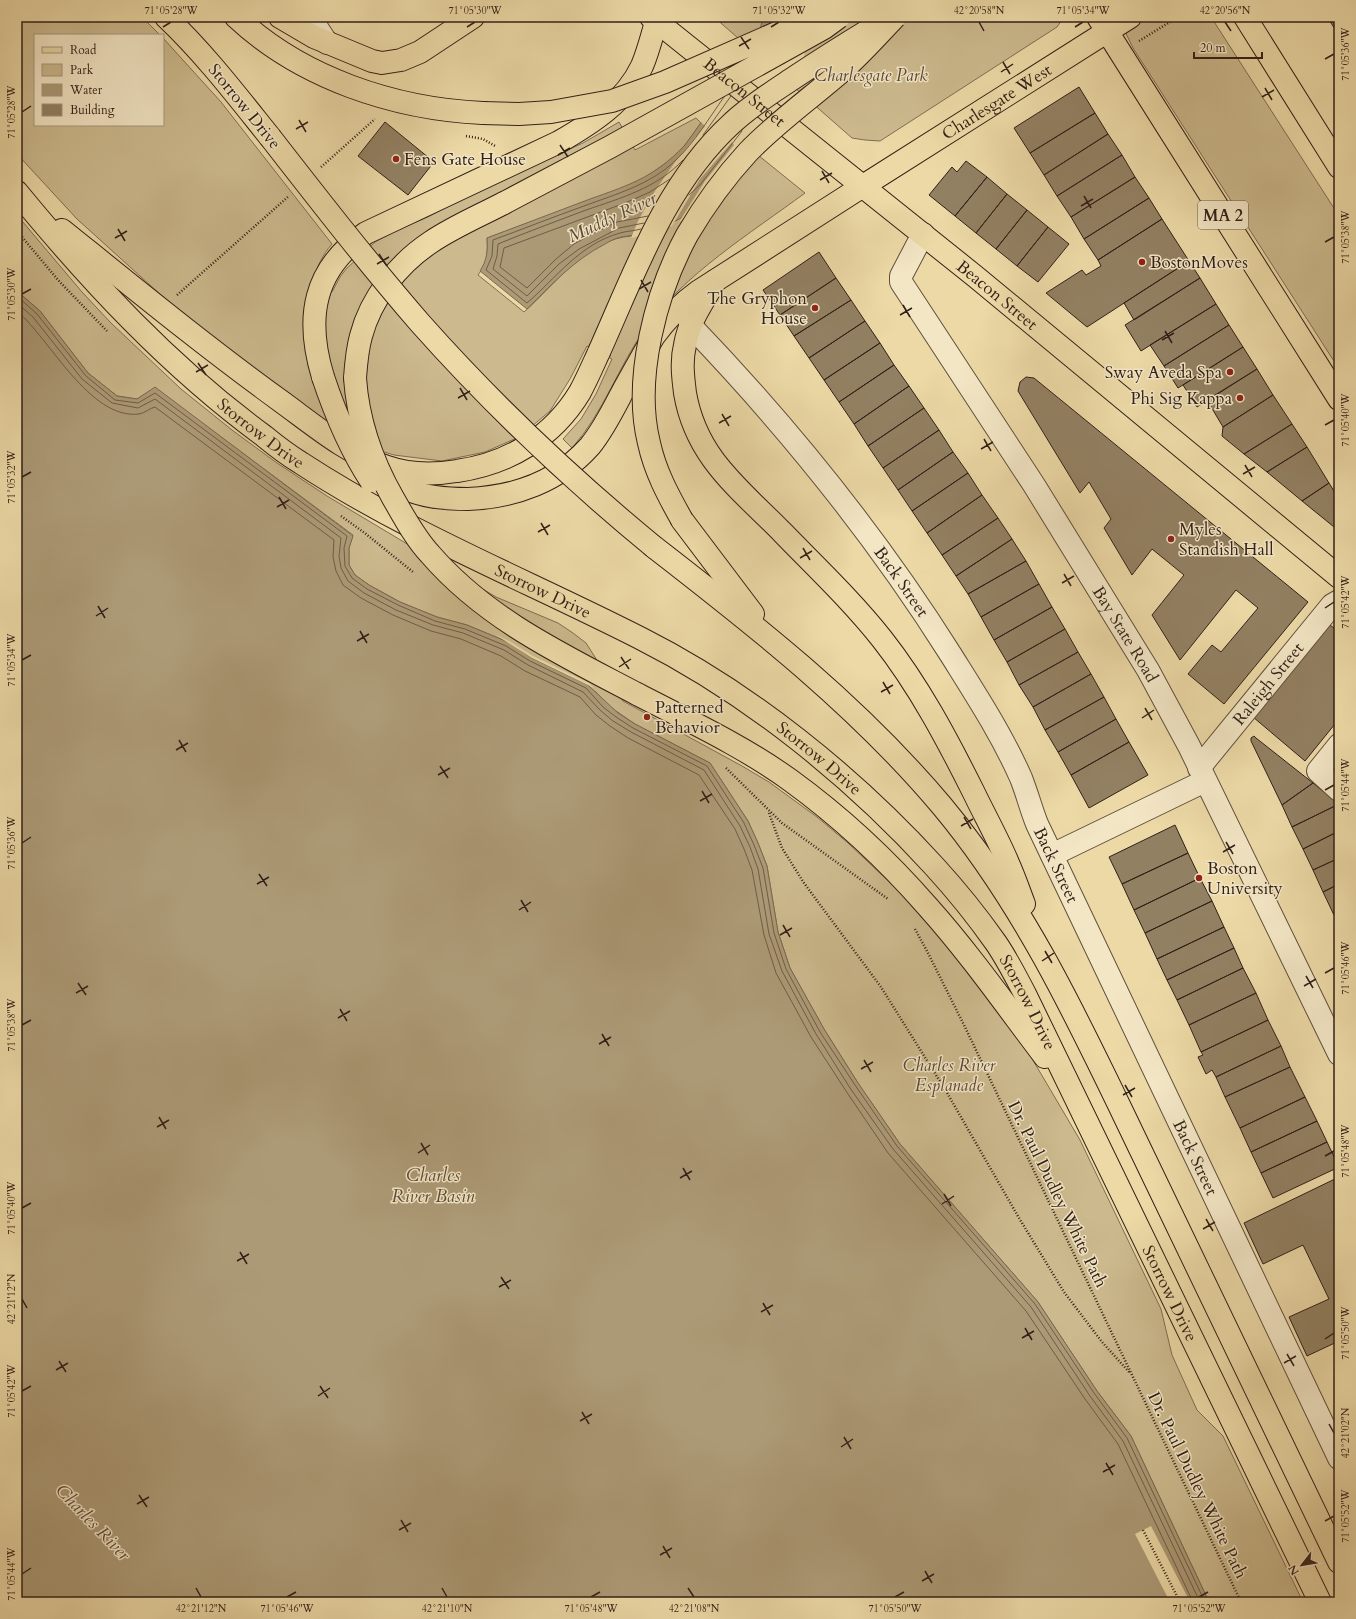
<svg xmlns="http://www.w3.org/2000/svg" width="1356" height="1619" viewBox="0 0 1356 1619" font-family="Cardo,serif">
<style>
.green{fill:#ccba8e;stroke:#7e6d53}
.water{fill:#ac9a76;stroke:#7b6950}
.pier{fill:#ecd9a6}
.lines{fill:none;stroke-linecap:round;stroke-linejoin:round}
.shore{stroke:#6e5d47;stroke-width:1}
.building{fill:#928062;stroke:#312018}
.minor-casing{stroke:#604e3c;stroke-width:24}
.major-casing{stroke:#312018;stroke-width:24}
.highway-casing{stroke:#312018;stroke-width:24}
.path{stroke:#312018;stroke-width:2.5;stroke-dasharray:1 2;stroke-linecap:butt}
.minor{stroke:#f3e6c5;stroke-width:22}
.major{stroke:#ecd9a6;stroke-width:22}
.highway{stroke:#ecd9a6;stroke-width:22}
.highway-bridge-casing{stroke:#312018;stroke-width:24;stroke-linecap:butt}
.highway-bridge{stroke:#ecd9a6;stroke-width:22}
.ticks{fill:none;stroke:#312018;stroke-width:1.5}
.poi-dot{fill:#8f2418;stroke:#f3e6c5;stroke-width:1.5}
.labels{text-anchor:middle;stroke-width:3;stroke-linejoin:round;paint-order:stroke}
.shield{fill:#f3e6c5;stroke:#6b5b4c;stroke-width:1}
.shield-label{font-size:16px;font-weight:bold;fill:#312018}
.park-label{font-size:17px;font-style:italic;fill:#584636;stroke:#f3e6c5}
.street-label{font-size:17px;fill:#312018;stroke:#f3e6c5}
.poi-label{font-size:17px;fill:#312018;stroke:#f3e6c5;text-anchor:start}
.water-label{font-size:18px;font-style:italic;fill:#5c4b39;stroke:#f3e6c5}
.neatline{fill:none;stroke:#312018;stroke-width:1.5}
.ticks-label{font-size:10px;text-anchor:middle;fill:#312018}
</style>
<rect width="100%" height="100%" fill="#ecd9a6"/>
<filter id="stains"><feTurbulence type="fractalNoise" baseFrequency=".005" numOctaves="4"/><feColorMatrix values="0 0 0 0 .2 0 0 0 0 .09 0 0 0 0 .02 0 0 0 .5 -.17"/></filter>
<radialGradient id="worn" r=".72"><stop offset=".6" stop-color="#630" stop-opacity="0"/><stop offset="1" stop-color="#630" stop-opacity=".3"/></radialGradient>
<path class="green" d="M17 17H142L160 35H35V125H163V38L221 102 332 244C322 255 318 267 312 280L332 292 340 277 346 269 375 242 395 231 428 217 475 192 583 143 619 122 635 150 696 118 701 123 685 145 673 158 643 179 620 189 487 238C488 252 487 264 478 275L524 312C556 284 586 239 632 236L748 147 805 193C751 233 684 274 645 329 618 367 604 412 572 448L563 439 581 419 596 394 612 359 587 346 570 379 550 411 519 437 485 452 442 461 394 455 362 445 286 395 193 324 77 219 17 154Z
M714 17H1064L1057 27 880 141 865 140 852 138Z
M1118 17H1211L1339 216V369L1133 48Z
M17 215 82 292 111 323 181 389 232 430 277 463 327 496 496 597 558 623 573 633 586 643 623 701 742 766 769 782 817 817 848 843 900 892 945 941 1024 1045 1080 1140 1161 1309 1172 1355 1197 1410 1223 1436 1303 1602H1209L1131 1436 1097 1391 1038 1302 900 1144 858 1083 824 1029 790 968 778 932 767 866 758 843 748 821 710 763 635 724 606 704 596 692 532 658 508 642 467 625 437 617 400 602 369 585 355 575 349 565V548L353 535 155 388 137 399 117 396 88 373 40 311 17 291Z"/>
<path class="water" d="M763 17H807L802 56 693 211C674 223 656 231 634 235 630 236 625 236 621 237 616 238 610 241 605 244 574 260 551 285 527 309L480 271C487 260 488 251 487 238 519 226 550 214 582 202 625 186 652 180 685 145L753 50 760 30Z
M17 291 40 311 88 373 117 396 137 399 155 387 353 536 349 548V565L355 575 369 585 400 602 437 617 467 625 508 642 532 658 588 685 618 713 635 724 710 763 748 821 758 843 767 866 778 932 790 968 824 1029 858 1083 900 1144 1038 1302 1097 1391 1131 1436 1209 1602H17Z"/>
<path class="pier" d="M809 17 804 57 795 87 750 148 694 212 679 222 705 181 734 145 732 142 700 179 672 226 659 231 631 238 638 221 655 191 675 162 705 126 700 121 751 49Z
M496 635 509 641 533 656 589 683 594 688 532 658Z
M1151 1526 1190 1602H1170L1135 1534Z"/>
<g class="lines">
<path class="shore" d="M703 135 731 96
M689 195 700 185 742 131
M648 216 617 222 588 236 574 244 556 259 527 288 500 267 504 248 625 203 650 192 670 179
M644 223 619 228 579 249 559 264 527 296 493 269 497 256 498 244C527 232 557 221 586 210 621 198 657 188 683 160
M641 229C634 231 627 231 620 233 580 244 557 277 527 303L486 270 492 256 493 240C523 229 553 217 584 206 616 194 650 185 676 160 695 142 709 118 724 97
M17 296 37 314 86 376 115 400 138 403 155 393 347 536 344 548 345 566 352 578 367 589 398 605 435 621 465 629 506 646 530 661 586 688 603 707 616 717 633 728 707 766 744 823 754 845 763 868 774 933 786 969 820 1032 855 1085 897 1146 1035 1304 1094 1393 1127 1438 1205 1602
M17 303 33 317 82 379 112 403 138 408 155 399 341 538 339 556 341 568 348 581 364 593 396 610 433 625 463 633 504 650 528 665 583 692 600 710 613 721 631 732 704 770 740 826 750 847 758 869 769 934 782 971 816 1034 850 1088 893 1149 1031 1307 1090 1396 1123 1441 1200 1602
M17 311C50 339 90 420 139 414 145 413 150 408 155 407L334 540 333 557 336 571 343 585 361 598 393 615 431 631 461 639 501 656 525 671 580 697 596 715 610 726 628 738 699 775 735 829 744 849 752 870 764 935 776 973 811 1037 846 1091 888 1153 1026 1311 1085 1399 1118 1444 1193 1602"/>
</g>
<path class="building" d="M1327 17H1339V35Z
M1079 87 1095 113 1030 153 1014 128Z
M1095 113 1108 134 1044 175 1030 153Z
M385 122 434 162 408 195 358 156Z
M1108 134 1122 155 1057 196 1044 175Z
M1122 155 1135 177 1071 217 1057 196Z
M966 161 987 177 955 216 929 195 952 167 957 172Z
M987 177 1007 194 976 233 955 216Z
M1135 177 1149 198 1084 239 1071 217Z
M1007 194 1027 210 996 249 976 233Z
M1149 198 1162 219 1098 260 1084 239Z
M1027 210 1048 227 1017 266 996 249Z
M1162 219 1189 261 1087 327 1046 293 1082 270 1086 275 1101 266 1098 260Z
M1048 227 1069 244 1038 282 1017 266Z
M819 252 836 278 780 315 763 290Z
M1189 261 1200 278 1134 320 1124 303Z
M836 278 851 300 794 336 780 315Z
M1200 278 1216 304 1141 351 1125 325Z
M851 300 865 321 809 358 794 336Z
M1216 304 1229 325 1164 366 1150 345Z
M865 321 880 343 824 380 809 358Z
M1229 325 1243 347 1178 388 1164 366Z
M880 343 894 365 839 402 824 380Z
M1243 347 1257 369 1197 407 1183 385Z
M894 365 909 386 854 424 839 402Z
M1257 369 1273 395 1223 427 1207 400Z
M1026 377 1034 378 1308 602 1224 704 1188 674 1212 645 1221 652 1258 608 1236 590 1180 660 1152 615 1184 575 1152 549 1132 575 1104 528 1111 519 1089 482 1080 493 1018 391 1020 382Z
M909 386 924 408 868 446 854 424Z
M1273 395 1292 424 1244 454 1222 436 1223 427Z
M924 408 939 430 883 468 868 446Z
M1292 424 1307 447 1267 472 1244 454Z
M939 430 953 452 898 490 883 468Z
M1307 447 1329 483 1302 501 1267 472Z
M953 452 968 473 912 511 898 490Z
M968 473 982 495 927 533 912 511Z
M1329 483 1339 499V531L1302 501Z
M982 495 998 518 942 555 927 533Z
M998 518 1012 539 956 576 942 555Z
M1012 539 1026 561 968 594 956 576Z
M1026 561 1039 584 981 617 968 594Z
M1039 584 1052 607 994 640 981 617Z
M1052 607 1065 629 1007 662 994 640Z
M1330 625 1339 632V719L1305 761 1253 717Z
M1065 629 1078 652 1019 685 1007 662Z
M1078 652 1091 674 1033 707 1019 685Z
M1091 674 1104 697 1045 730 1033 707Z
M1104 697 1116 719 1058 752 1045 730Z
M1116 719 1129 742 1071 775 1058 752Z
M1254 736 1256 738 1313 783 1282 805 1251 741V738Z
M1129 742 1148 775 1089 808 1071 775Z
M1313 783 1339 804 1292 827 1282 805Z
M1339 804V831L1303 849 1292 827Z
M1175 825 1188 853 1122 884 1109 857Z
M1339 831V858L1313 870 1303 849Z
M1188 853 1200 878 1134 910 1122 884Z
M1339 858V884L1323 892 1313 870Z
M1200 878 1212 901 1145 933 1134 910Z
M1339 884V911L1333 913 1323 892Z
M1212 901 1224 927 1157 959 1145 933Z
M1339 911V925L1333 913Z
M1224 927 1234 948 1167 980 1157 959Z
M1234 948 1243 968 1177 1000 1167 980Z
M1243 968 1256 993 1189 1025 1177 1000Z
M1256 993 1268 1020 1201 1052 1189 1025Z
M1268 1020 1281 1046 1216 1077 1212 1070 1206 1074 1198 1057 1203 1055 1201 1052Z
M1281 1046 1290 1067 1225 1097 1216 1077Z
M1290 1067 1305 1097 1240 1128 1225 1097Z
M1305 1097 1317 1121 1251 1152 1240 1128Z
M1317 1121 1327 1142 1261 1173 1251 1152Z
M1327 1142 1339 1167 1273 1198 1261 1173Z
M1339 1177V1341L1307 1356 1289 1317 1329 1299 1303 1245 1263 1264 1244 1223Z"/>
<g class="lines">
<defs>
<g id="minor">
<path d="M310 17 327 43"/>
<path id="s1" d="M923 234 901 276V282L1034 485 1148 670 1189 746 1339 1054"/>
<path id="s2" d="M690 325C787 426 876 536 951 655 976 695 1002 735 1021 778 1027 793 1031 809 1037 824L1339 1458"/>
<path d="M1339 745 1318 771 1339 790"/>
<path id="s3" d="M1199 768 1332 605 1339 601"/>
<path d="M1052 855 1205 781"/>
</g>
<g id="major">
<path id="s4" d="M651 17 976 277 1339 577"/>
<path d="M1098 17 1339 399"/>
<path d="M1245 17 1339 167"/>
<path id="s5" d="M863 186 1130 17"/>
</g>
<g id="highway">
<path d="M166 17C205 54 237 96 270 137"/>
<path d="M236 17C301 78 394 109 483 113"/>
<path d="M280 17 314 37 372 61 382 63 401 60 420 52 473 17"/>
<path id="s6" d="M17 192C91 282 170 367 264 436 276 446 288 455 301 463 408 533 526 580 640 638 749 693 852 776 934 866 956 890 977 916 996 943 1007 959 1016 977 1025 994L1320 1602"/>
<path d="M62 230C134 288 206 347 282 402 315 426 348 454 387 467 410 475 433 475 457 471 508 464 553 437 580 392 587 379 593 365 599 352"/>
<path d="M715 281C703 302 689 321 685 345 681 361 683 377 685 393 696 458 740 489 783 533 817 568 852 601 882 639 919 686 947 739 974 793 985 816 998 839 1008 863 1014 876 1019 891 1024 904"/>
<path d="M323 377C305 318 313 269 366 233L559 142C592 123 625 102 642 66 648 52 652 36 656 22"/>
<path d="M355 378C356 364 357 350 361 336 371 298 398 264 431 242 453 227 479 216 504 203"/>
<path d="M375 470C386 478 396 485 409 490 427 498 449 499 468 499 515 497 559 481 590 446 604 429 614 408 624 389 634 371 644 353 654 336 667 318 681 304 699 291L863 186"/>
<path d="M682 520 753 614"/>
<path d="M654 547C756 626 858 706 942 806 1029 910 1085 1035 1144 1157 1209 1292 1274 1427 1339 1562"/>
<path d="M637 694C689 721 743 746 790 780 841 817 887 860 928 907 970 954 1007 1007 1045 1057"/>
</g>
</defs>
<use href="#minor" class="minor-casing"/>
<use href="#major" class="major-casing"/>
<use href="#highway" class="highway-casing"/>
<path class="path" d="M1139 41 1178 17
M466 136 483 139 495 146
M321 167 375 119
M22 237 58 280 107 331
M177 295 289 196
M341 516 366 534 413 572
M726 768 782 823 888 899
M769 813 782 848 804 883 881 987 946 1091 1019 1218 1064 1292 1102 1342 1130 1373
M915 929 928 953 964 1025 1241 1602
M1143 1530 1180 1602"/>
<use href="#minor" class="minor"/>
<use href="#major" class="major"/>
<use href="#highway" class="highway"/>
<defs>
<path id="highway-bridge" d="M483 113 519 114 551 112 612 101 665 82 813 17
M270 137C319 200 368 263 420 323 492 404 570 478 654 547
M504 203 610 147 824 28 839 17
M599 352C635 272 665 185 731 124 750 106 771 93 792 79 819 61 846 44 874 27
M323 377C335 413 350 449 371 481
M355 378C358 422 372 461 393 498 404 517 415 538 430 554 486 619 563 655 637 694
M682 520C668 495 655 471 649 443 633 379 656 292 687 235 704 206 725 177 748 152 777 122 811 98 842 71 861 54 878 35 895 17"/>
</defs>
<use href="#highway-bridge" class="highway-bridge-casing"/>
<use href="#highway-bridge" class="highway-bridge"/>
</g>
<path class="ticks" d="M979 22 984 31M1225 22 1231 31M163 27 171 22M467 27 475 22M771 27 779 22M1075 27 1083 22M741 37 749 49M739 46 751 39M1325 59 1334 54M1003 62 1010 74M1001 72 1013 64M1265 88 1272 100M1262 97 1274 90M22 112 31 106M299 120 306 132M296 129 308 122M560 145 568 157M558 155 570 148M822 171 829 183M820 180 832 173M1084 196 1091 208M1081 206 1093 199M118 229 125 241M115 238 127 231M1325 242 1334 237M379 254 387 266M377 264 389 257M641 280 648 292M639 289 651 282M22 294 31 289M903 305 910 317M900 315 912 308M1165 331 1172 343M1162 340 1174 333M198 363 206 375M196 372 208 365M460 388 467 400M458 398 470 391M722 414 729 426M719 423 731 416M1325 425 1334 420M984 439 991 451M981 449 993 442M1245 465 1252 477M1243 474 1255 467M22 477 31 472M279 497 286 509M277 507 289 500M541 523 548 535M538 532 550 525M803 548 810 560M800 558 812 551M1064 574 1071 586M1062 583 1074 576M98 606 105 618M1325 608 1334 602M96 616 108 608M360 631 367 643M357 641 369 634M621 657 629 669M22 660 31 655M619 667 631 659M883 682 890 694M881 692 893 685M1145 708 1152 720M1142 718 1154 710M179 740 186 752M176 750 188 743M440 766 448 778M438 775 450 768M1325 790 1334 785M702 791 709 803M700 801 712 794M964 817 971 829M961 826 973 819M1226 842 1233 854M22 843 31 837M1223 852 1235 845M259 874 267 886M257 884 269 877M521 900 528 912M519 910 531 902M783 925 790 937M780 935 792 928M1045 951 1052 963M1042 961 1054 953M1325 973 1334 968M1306 976 1313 988M78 983 86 995M1304 986 1316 979M76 993 88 986M340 1009 347 1021M338 1018 350 1011M22 1025 31 1020M602 1034 609 1046M599 1044 611 1037M864 1060 871 1072M861 1069 873 1062M1125 1085 1132 1097M1123 1095 1135 1088M159 1117 166 1129M157 1127 169 1120M421 1143 428 1155M418 1153 430 1145M1325 1156 1334 1151M683 1168 690 1180M680 1178 692 1171M944 1194 951 1206M942 1204 954 1196M22 1208 31 1203M1206 1219 1213 1231M1203 1229 1215 1222M240 1252 247 1264M237 1261 249 1254M501 1277 509 1289M499 1287 511 1280M22 1299 27 1308M763 1303 770 1315M761 1312 773 1305M1025 1328 1032 1340M1022 1338 1034 1331M1325 1339 1334 1333M1287 1354 1294 1366M59 1361 66 1372M1284 1363 1296 1356M56 1370 68 1363M320 1386 328 1398M22 1391 31 1386M318 1396 330 1388M582 1412 589 1424M580 1421 592 1414M1329 1424 1334 1433M844 1437 851 1449M841 1447 853 1439M1106 1463 1113 1475M1103 1472 1115 1465M139 1495 147 1507M137 1504 149 1497M401 1520 408 1532M1325 1521 1334 1516M399 1530 411 1523M663 1546 670 1558M660 1555 672 1548M925 1571 932 1583M22 1574 31 1568M922 1581 934 1574M196 1588 201 1597M442 1588 447 1597M688 1588 694 1597M287 1597 296 1592M591 1597 600 1592M895 1597 904 1592M1199 1597 1208 1592"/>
<g class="poi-dot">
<circle cx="396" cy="159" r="4"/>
<circle cx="1142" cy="262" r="4"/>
<circle cx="815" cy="308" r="4"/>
<circle cx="1230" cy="372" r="4"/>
<circle cx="1240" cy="398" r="4"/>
<circle cx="1171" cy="539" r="4"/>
<circle cx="647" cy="717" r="4"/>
<circle cx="1199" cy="878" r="4"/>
</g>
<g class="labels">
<rect class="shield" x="1198" y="201" width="50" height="28" rx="3"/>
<g class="shield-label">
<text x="1223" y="221">MA 2</text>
</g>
<g class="park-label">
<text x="871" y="81">Charlesgate Park</text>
<text x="949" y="1071">Charles River<tspan x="949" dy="20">Esplanade</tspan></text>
</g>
<g class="street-label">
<text dy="6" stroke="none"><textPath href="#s4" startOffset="120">Beacon Street</textPath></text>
<text dy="6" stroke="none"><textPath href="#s5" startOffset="158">Charlesgate West</textPath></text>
<text transform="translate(245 106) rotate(51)" y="6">Storrow Drive</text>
<text dy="6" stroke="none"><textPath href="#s4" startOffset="444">Beacon Street</textPath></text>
<text dy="6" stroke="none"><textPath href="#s6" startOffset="344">Storrow Drive</textPath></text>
<text dy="6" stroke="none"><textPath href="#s2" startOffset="333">Back Street</textPath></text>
<text dy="6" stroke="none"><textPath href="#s6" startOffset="668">Storrow Drive</textPath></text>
<text dy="6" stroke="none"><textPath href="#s1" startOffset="471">Bay State Road</textPath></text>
<text dy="6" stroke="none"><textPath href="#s3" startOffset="109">Raleigh Street</textPath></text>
<text dy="6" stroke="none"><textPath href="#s6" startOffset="992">Storrow Drive</textPath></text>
<text dy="6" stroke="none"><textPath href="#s2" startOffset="657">Back Street</textPath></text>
<text dy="6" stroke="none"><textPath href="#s6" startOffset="1316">Storrow Drive</textPath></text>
<text dy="6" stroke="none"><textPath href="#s2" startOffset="981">Back Street</textPath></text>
<text transform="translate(1058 1194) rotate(64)" y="6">Dr. Paul Dudley White Path</text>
<text dy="6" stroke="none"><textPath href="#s6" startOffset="1640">Storrow Drive</textPath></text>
<text transform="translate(1198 1485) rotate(64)" y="6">Dr. Paul Dudley White Path</text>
</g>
<g class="poi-label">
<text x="404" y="165">Fens Gate House</text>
<text x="1150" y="268">BostonMoves</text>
<text x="807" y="304" text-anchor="end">The Gryphon<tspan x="807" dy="20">House</tspan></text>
<text x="1222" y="378" text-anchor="end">Sway Aveda Spa</text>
<text x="1232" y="404" text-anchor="end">Phi Sig Kappa</text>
<text x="1179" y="535">Myles<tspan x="1179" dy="20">Standish Hall</tspan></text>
<text x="655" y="713">Patterned<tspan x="655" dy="20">Behavior</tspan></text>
<text x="1207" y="874">Boston<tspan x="1207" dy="20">University</tspan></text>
</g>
<g class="water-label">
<text transform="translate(612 217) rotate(-25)" y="6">Muddy River</text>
<text x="433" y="1181">Charles<tspan x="433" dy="21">River Basin</tspan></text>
<text transform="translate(93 1522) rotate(46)" y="6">Charles River</text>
</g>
</g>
<rect width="1356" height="1619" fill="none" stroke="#ecd9a6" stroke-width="44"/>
<rect x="34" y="34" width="130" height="92" fill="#f3e6c5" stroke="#a59780"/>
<rect x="42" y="47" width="20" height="6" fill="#ecd9a6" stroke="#a59780"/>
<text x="70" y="54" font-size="12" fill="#312018">Road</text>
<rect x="42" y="64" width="20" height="12" fill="#ccba8e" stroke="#a59780"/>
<text x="70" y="74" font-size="12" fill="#312018">Park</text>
<rect x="42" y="84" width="20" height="12" fill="#ac9a76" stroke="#a59780"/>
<text x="70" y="94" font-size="12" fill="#312018">Water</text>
<rect x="42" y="104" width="20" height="12" fill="#928062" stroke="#a59780"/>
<text x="70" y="114" font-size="12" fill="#312018">Building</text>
<g transform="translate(1302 1565) rotate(239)" stroke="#f3e6c5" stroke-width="3" paint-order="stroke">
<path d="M0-3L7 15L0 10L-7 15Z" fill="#312018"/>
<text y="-6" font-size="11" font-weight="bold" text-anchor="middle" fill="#312018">N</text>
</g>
<path d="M1194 52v6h68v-6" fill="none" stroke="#312018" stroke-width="2"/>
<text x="1200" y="52" font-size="12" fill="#312018" stroke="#f3e6c5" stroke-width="3" paint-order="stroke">20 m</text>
<rect x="22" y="22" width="1312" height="1575" class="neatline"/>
<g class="ticks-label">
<text x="171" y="14">71°05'28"W</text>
<text x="475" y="14">71°05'30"W</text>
<text x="779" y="14">71°05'32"W</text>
<text x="979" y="14">42°20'58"N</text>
<text x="1083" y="14">71°05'34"W</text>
<text x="1225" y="14">42°20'56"N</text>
<text transform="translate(1345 54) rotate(-90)" y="4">71°05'36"W</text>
<text transform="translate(11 112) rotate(-90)" y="4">71°05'28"W</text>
<text transform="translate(1345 237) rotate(-90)" y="4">71°05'38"W</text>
<text transform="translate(11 294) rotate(-90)" y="4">71°05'30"W</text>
<text transform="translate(1345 420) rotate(-90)" y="4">71°05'40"W</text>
<text transform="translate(11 477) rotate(-90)" y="4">71°05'32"W</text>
<text transform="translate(1345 602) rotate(-90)" y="4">71°05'42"W</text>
<text transform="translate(11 660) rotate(-90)" y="4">71°05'34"W</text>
<text transform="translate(1345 785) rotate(-90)" y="4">71°05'44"W</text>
<text transform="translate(11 843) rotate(-90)" y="4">71°05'36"W</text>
<text transform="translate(1345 968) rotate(-90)" y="4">71°05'46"W</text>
<text transform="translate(11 1025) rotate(-90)" y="4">71°05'38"W</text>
<text transform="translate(1345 1151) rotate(-90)" y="4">71°05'48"W</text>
<text transform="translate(11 1208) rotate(-90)" y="4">71°05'40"W</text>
<text transform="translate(11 1299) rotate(-90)" y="4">42°21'12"N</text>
<text transform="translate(1345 1333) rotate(-90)" y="4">71°05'50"W</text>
<text transform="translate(11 1391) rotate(-90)" y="4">71°05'42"W</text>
<text transform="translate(1345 1433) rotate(-90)" y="4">42°21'02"N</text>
<text transform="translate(1345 1516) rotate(-90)" y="4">71°05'52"W</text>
<text transform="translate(11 1574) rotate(-90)" y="4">71°05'44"W</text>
<text x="201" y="1612">42°21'12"N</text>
<text x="287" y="1612">71°05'46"W</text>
<text x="447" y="1612">42°21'10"N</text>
<text x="591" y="1612">71°05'48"W</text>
<text x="694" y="1612">42°21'08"N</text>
<text x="895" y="1612">71°05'50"W</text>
<text x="1199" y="1612">71°05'52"W</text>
</g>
<rect width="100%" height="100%" filter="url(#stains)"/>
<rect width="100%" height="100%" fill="url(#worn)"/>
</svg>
